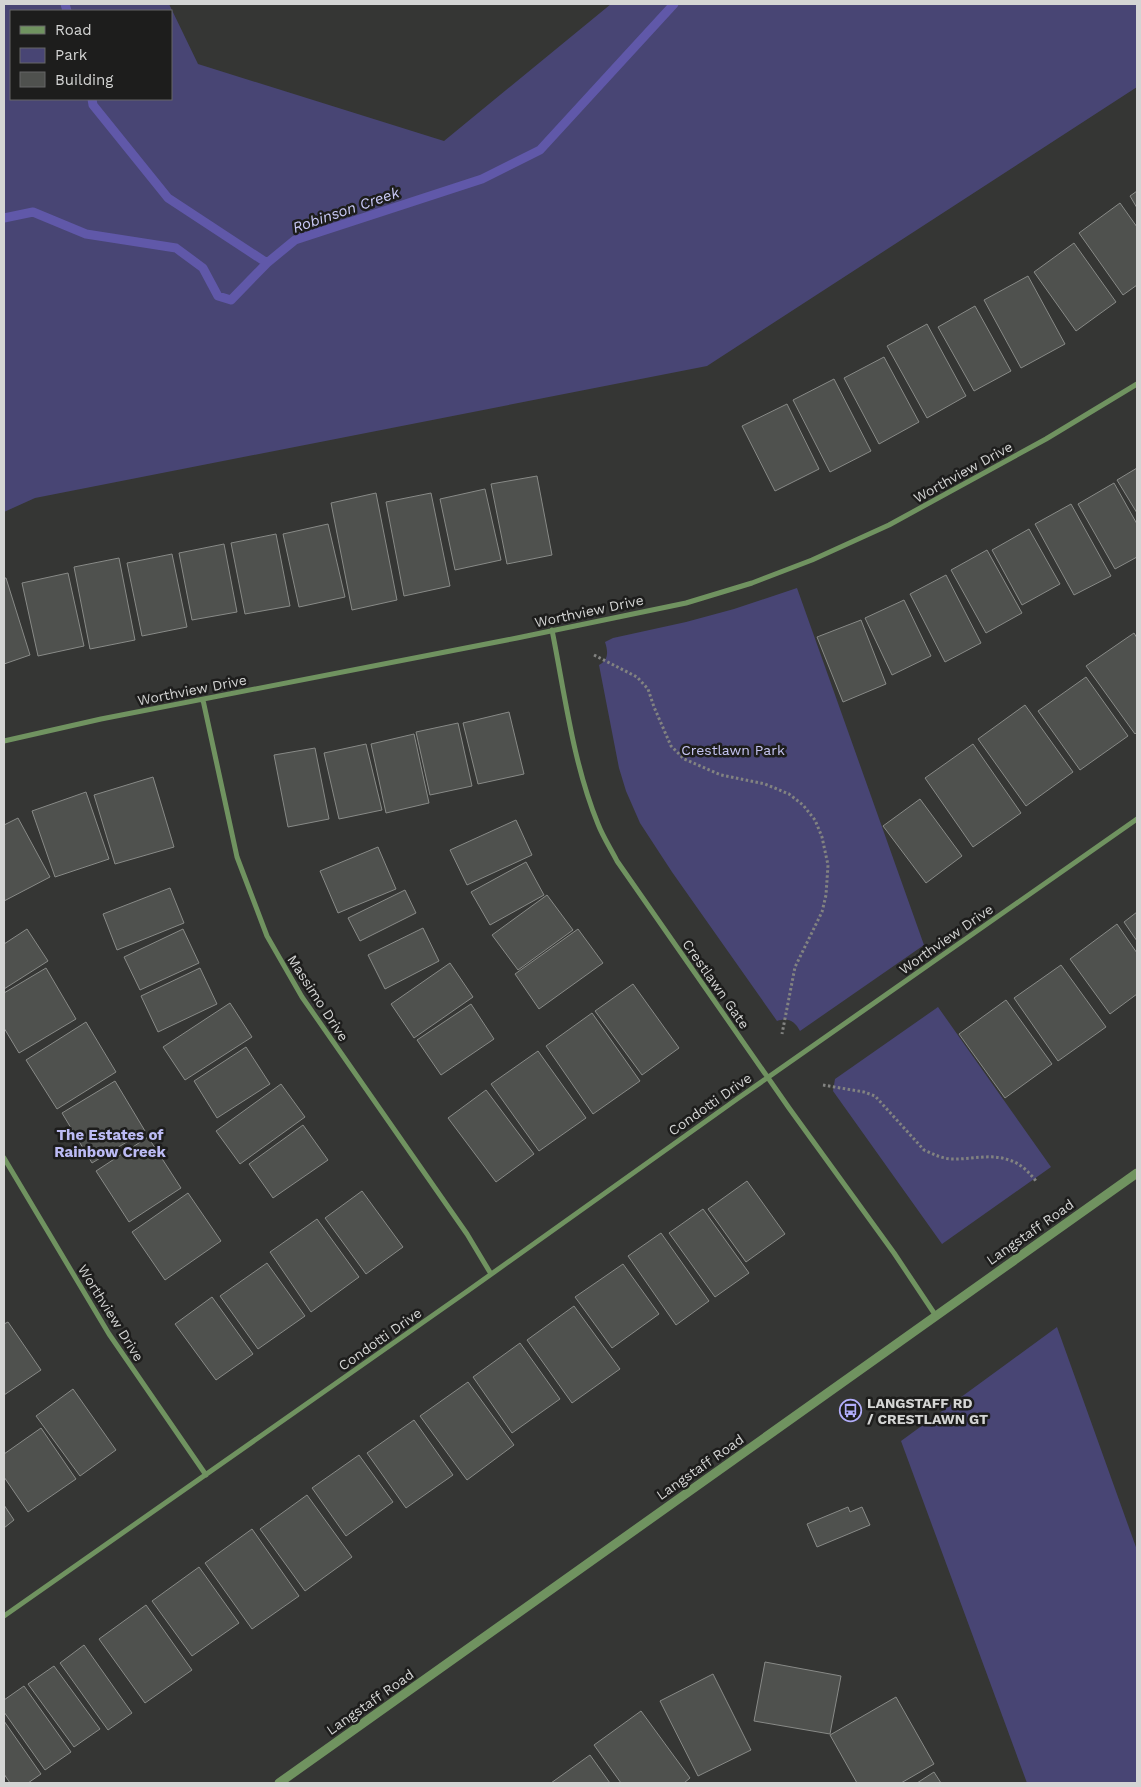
<svg xmlns="http://www.w3.org/2000/svg" width="1141" height="1787" viewBox="0 0 1141 1787" font-family="'Work Sans',sans-serif">
<style>
.green{fill:#484574;fill-rule:evenodd}
.lines{fill:none;stroke-linecap:round;stroke-linejoin:round}
.stream{stroke:#6058a9;stroke-width:9}
.building{fill:#4f514e;stroke:#888a87}
.path{stroke:#828381;stroke-width:3;stroke-dasharray:2.5 2.5;stroke-linecap:butt}
.minor{stroke:#709360;stroke-width:5}
.tertiary{stroke:#709360;stroke-width:9}
.labels{text-anchor:middle;stroke-width:5;stroke-linejoin:round;paint-order:stroke}
.street-label{font-size:14px;fill:#d4d5d4;stroke:#1d1d1c}
.park-label{font-size:14px;fill:#c6c5f2;stroke:#1d1d1c}
.poi-label{font-size:14px;font-weight:bold;fill:#d4d5d4;stroke:#1d1d1c;text-anchor:start}
.water-label{font-size:15px;font-style:italic;fill:#cacaf7;stroke:#1d1d1c}
.neighbourhood-label{font-size:15px;font-weight:bold;fill:#bcbbf4;stroke:#1d1d1c}
</style>
<rect width="100%" height="100%" fill="#353634"/>
<path class="green" d="M4 4H169L198 64 444 141 611 4H1137V87L707 366 35 498 4 512ZM11 11H171V99H11Z
M797 588 924 945 800 1031C795 1021 788 1017 777 1021L672 872 640 823 626 791 619 768 599 665C609 660 608 651 605 642L613 638 686 622 734 609Z
M938 1007 1051 1167 942 1244 833 1091 835 1079Z
M1057 1327 1137 1550V1783H1027L901 1441Z"/>
<g class="lines">
<path class="stream" d="M65 4 67 11
M92 99 93 105 168 198 267 263
M4 218 33 212 86 234 176 248 203 268 218 296 231 300 267 263 295 240 482 179 540 150 674 4"/>
</g>
<path class="building" d="M1137 191V208L1130 196Z
M1120 203 1137 227V285L1123 295 1079 233Z
M1074 243 1116 302 1076 331 1034 272Z
M1028 276 1065 344 1021 368 984 300Z
M975 306 1011 371 974 391 938 327Z
M927 324 966 396 927 418 887 346Z
M884 357 919 422 879 444 844 378Z
M834 379 871 451 830 472 793 400Z
M787 404 819 469 775 491 742 426Z
M1137 468V513L1117 480Z
M537 476 552 555 507 564 491 484Z
M1114 483 1137 524V557L1115 569 1078 504Z
M485 489 501 560 455 570 440 499Z
M376 493 397 600 352 610 331 503Z
M431 493 450 586 404 596 386 502Z
M1071 504 1111 576 1074 595 1035 524Z
M328 524 345 597 299 607 283 534Z
M1029 529 1060 584 1022 605 992 550Z
M276 534 290 606 245 614 231 543Z
M224 544 237 612 192 620 179 553Z
M987 550 1022 613 986 633 951 570Z
M172 554 187 627 142 636 127 563Z
M119 558 135 640 90 649 74 567Z
M68 573 84 646 38 656 22 583Z
M946 575 981 643 945 662 910 594Z
M4 578H6L30 655 4 664Z
M904 600 931 656 892 675 865 618Z
M861 620 886 684 843 702 817 637Z
M1134 633 1137 638V732L1135 734 1086 666Z
M1086 677 1128 736 1080 770 1038 711Z
M1025 705 1073 772 1026 806 978 739Z
M509 712 524 774 478 784 463 723Z
M458 723 472 786 430 795 416 732Z
M414 734 429 803 386 813 371 744Z
M366 744 382 810 339 819 324 753Z
M973 744 1021 813 973 847 925 778Z
M315 748 329 819 288 827 274 755Z
M153 777 174 847 115 864 94 795Z
M86 792 109 859 55 877 32 811Z
M920 799 962 856 926 883 883 826Z
M18 818 50 877 4 901V825Z
M516 820 532 855 467 885 450 850Z
M378 847 396 889 338 913 320 871Z
M526 862 544 895 490 925 471 892Z
M170 888 184 923 117 950 103 914Z
M405 890 416 913 360 941 348 918Z
M547 895 573 930 518 970 492 935Z
M1137 912V941L1124 922Z
M1117 924 1137 953V994L1110 1014 1070 959Z
M423 928 439 961 385 989 368 955Z
M27 929 48 961 4 989V944Z
M183 929 199 963 140 990 124 957Z
M578 929 603 963 539 1009 515 974Z
M450 963 473 997 414 1038 391 1004Z
M1061 965 1106 1027 1058 1061 1014 998Z
M46 968 76 1019 19 1053 4 1028V993Z
M200 968 217 1004 158 1032 141 996Z
M633 984 679 1048 642 1075 595 1011Z
M1006 1000 1052 1064 1005 1098 959 1034Z
M230 1003 252 1037 185 1080 163 1047Z
M471 1004 494 1039 441 1075 417 1040Z
M592 1013 640 1081 593 1114 546 1046Z
M86 1022 116 1072 57 1109 26 1060Z
M246 1047 270 1084 217 1118 194 1081Z
M538 1051 586 1118 539 1151 491 1084Z
M115 1081 145 1131 92 1163 62 1113Z
M281 1084 305 1117 240 1164 216 1131Z
M486 1090 534 1154 496 1182 448 1118Z
M303 1125 328 1160 273 1198 249 1164Z
M148 1137 181 1188 129 1222 96 1171Z
M747 1181 785 1234 746 1262 708 1209Z
M362 1191 403 1247 366 1274 325 1218Z
M188 1193 221 1241 165 1280 132 1232Z
M703 1209 749 1273 715 1297 669 1233Z
M317 1219 359 1277 311 1312 270 1252Z
M661 1233 709 1301 676 1325 628 1256Z
M267 1263 305 1316 258 1349 220 1296Z
M623 1264 659 1314 612 1348 575 1297Z
M212 1297 253 1354 216 1380 175 1324Z
M574 1306 620 1369 572 1403 527 1340Z
M8 1322 41 1370 4 1395V1324Z
M520 1343 560 1399 512 1433 473 1377Z
M468 1382 514 1445 467 1480 420 1416Z
M73 1389 116 1450 80 1476 36 1416Z
M414 1420 453 1475 406 1508 367 1453Z
M41 1428 76 1479 28 1512 4 1477V1454Z
M359 1455 393 1502 346 1536 312 1488Z
M307 1495 352 1557 305 1591 260 1529Z
M4 1505 14 1520 4 1528Z
M848 1507 850 1512 862 1507 870 1525 817 1547 807 1524Z
M252 1529 299 1596 252 1629 205 1563Z
M199 1567 239 1623 192 1656 152 1601Z
M146 1605 192 1670 145 1703 99 1639Z
M84 1645 132 1713 108 1730 60 1663Z
M765 1662 841 1676 830 1734 754 1721Z
M54 1666 100 1729 74 1747 28 1684Z
M713 1674 751 1750 698 1776 660 1701Z
M24 1686 71 1752 45 1770 4 1712V1700Z
M896 1697 934 1764 901 1783H857L830 1735Z
M641 1711 690 1778 684 1783H621L594 1745Z
M4 1721 41 1774 28 1783H10L4 1774Z
M590 1755 610 1783H551Z
M934 1772 941 1783H917Z"/>
<g class="lines">
<path class="path" d="M594 655 637 677 648 689 654 707 671 746 684 759 721 775 765 784 789 794 803 805 815 820 822 837 828 865 826 895 822 912 795 967 782 1034
M823 1085 864 1092 875 1096 924 1150C933 1154 941 1158 950 1159 970 1160 990 1153 1009 1160 1020 1163 1029 1172 1036 1181"/>
<path class="minor" d="M552 630C565 695 573 763 598 824 603 837 611 849 617 861L789 1108 894 1253 936 1316
M203 700 237 857 267 936 302 997 467 1234 491 1274
M4 741 101 719 517 638 686 603 752 583 812 560 889 525 1046 439 1137 384
M4 1158 109 1334 206 1475
M4 1616 469 1290 737 1099 1137 819"/>
<path class="tertiary" d="M279 1783 1137 1173"/>
</g>
<defs>
<symbol id="bus-ring" viewBox="-11 -11 22 22"><circle r="9.5" fill="#1d1d1c" stroke="#b1adfa" stroke-width="1.5"/><path d="M-5-6H5V4H4V6H2V4H-2V6H-4V4H-5ZM-3.5-4V0h7V-4ZM-3.5 1.2v1.5H-2V1.2ZM2 1.2v1.5H3.5V1.2Z" fill="#b1adfa"/></symbol>
</defs>
<g fill-rule="evenodd">
<use href="#bus-ring" x="838" y="1398" width="25" height="25"/>
</g>
<g class="labels">
<g class="street-label">
<text transform="translate(963 472) rotate(-29)" y="5">Worthview Drive</text>
<text transform="translate(589 611) rotate(-12)" y="5">Worthview Drive</text>
<text transform="translate(192 690) rotate(-11)" y="5">Worthview Drive</text>
<text transform="translate(946 939) rotate(-35)" y="5">Worthview Drive</text>
<text transform="translate(716 984) rotate(55)" y="5">Crestlawn Gate</text>
<text transform="translate(318 998) rotate(57)" y="5">Massimo Drive</text>
<text transform="translate(710 1104) rotate(-35)" y="5">Condotti Drive</text>
<text transform="translate(1030 1232) rotate(-35)" y="5">Langstaff Road</text>
<text transform="translate(111 1313) rotate(58)" y="5">Worthview Drive</text>
<text transform="translate(380 1339) rotate(-35)" y="5">Condotti Drive</text>
<text transform="translate(700 1467) rotate(-35)" y="5">Langstaff Road</text>
<text transform="translate(370 1702) rotate(-35)" y="5">Langstaff Road</text>
</g>
<g class="park-label">
<text x="733" y="755">Crestlawn Park</text>
</g>
<g class="poi-label">
<text x="867" y="1408">LANGSTAFF RD<tspan x="867" dy="16">/ CRESTLAWN GT</tspan></text>
</g>
<g class="water-label">
<text transform="translate(346 210) rotate(-19)" y="5">Robinson Creek</text>
</g>
<g class="neighbourhood-label">
<text x="110" y="1140">The Estates of<tspan x="110" dy="17">Rainbow Creek</tspan></text>
</g>
</g>
<rect width="1141" height="1787" fill="none" stroke="#d4d5d4" stroke-width="10"/>
<rect x="10" y="10" width="162" height="90" fill="#1d1d1c" stroke="#666766"/>
<rect x="20" y="26" width="25" height="8" fill="#709360" stroke="#666766"/>
<text x="55" y="35" font-size="15" fill="#d4d5d4">Road</text>
<rect x="20" y="48" width="25" height="15" fill="#484574" stroke="#666766"/>
<text x="55" y="60" font-size="15" fill="#d4d5d4">Park</text>
<rect x="20" y="72" width="25" height="15" fill="#4f514e" stroke="#666766"/>
<text x="55" y="85" font-size="15" fill="#d4d5d4">Building</text>
</svg>
